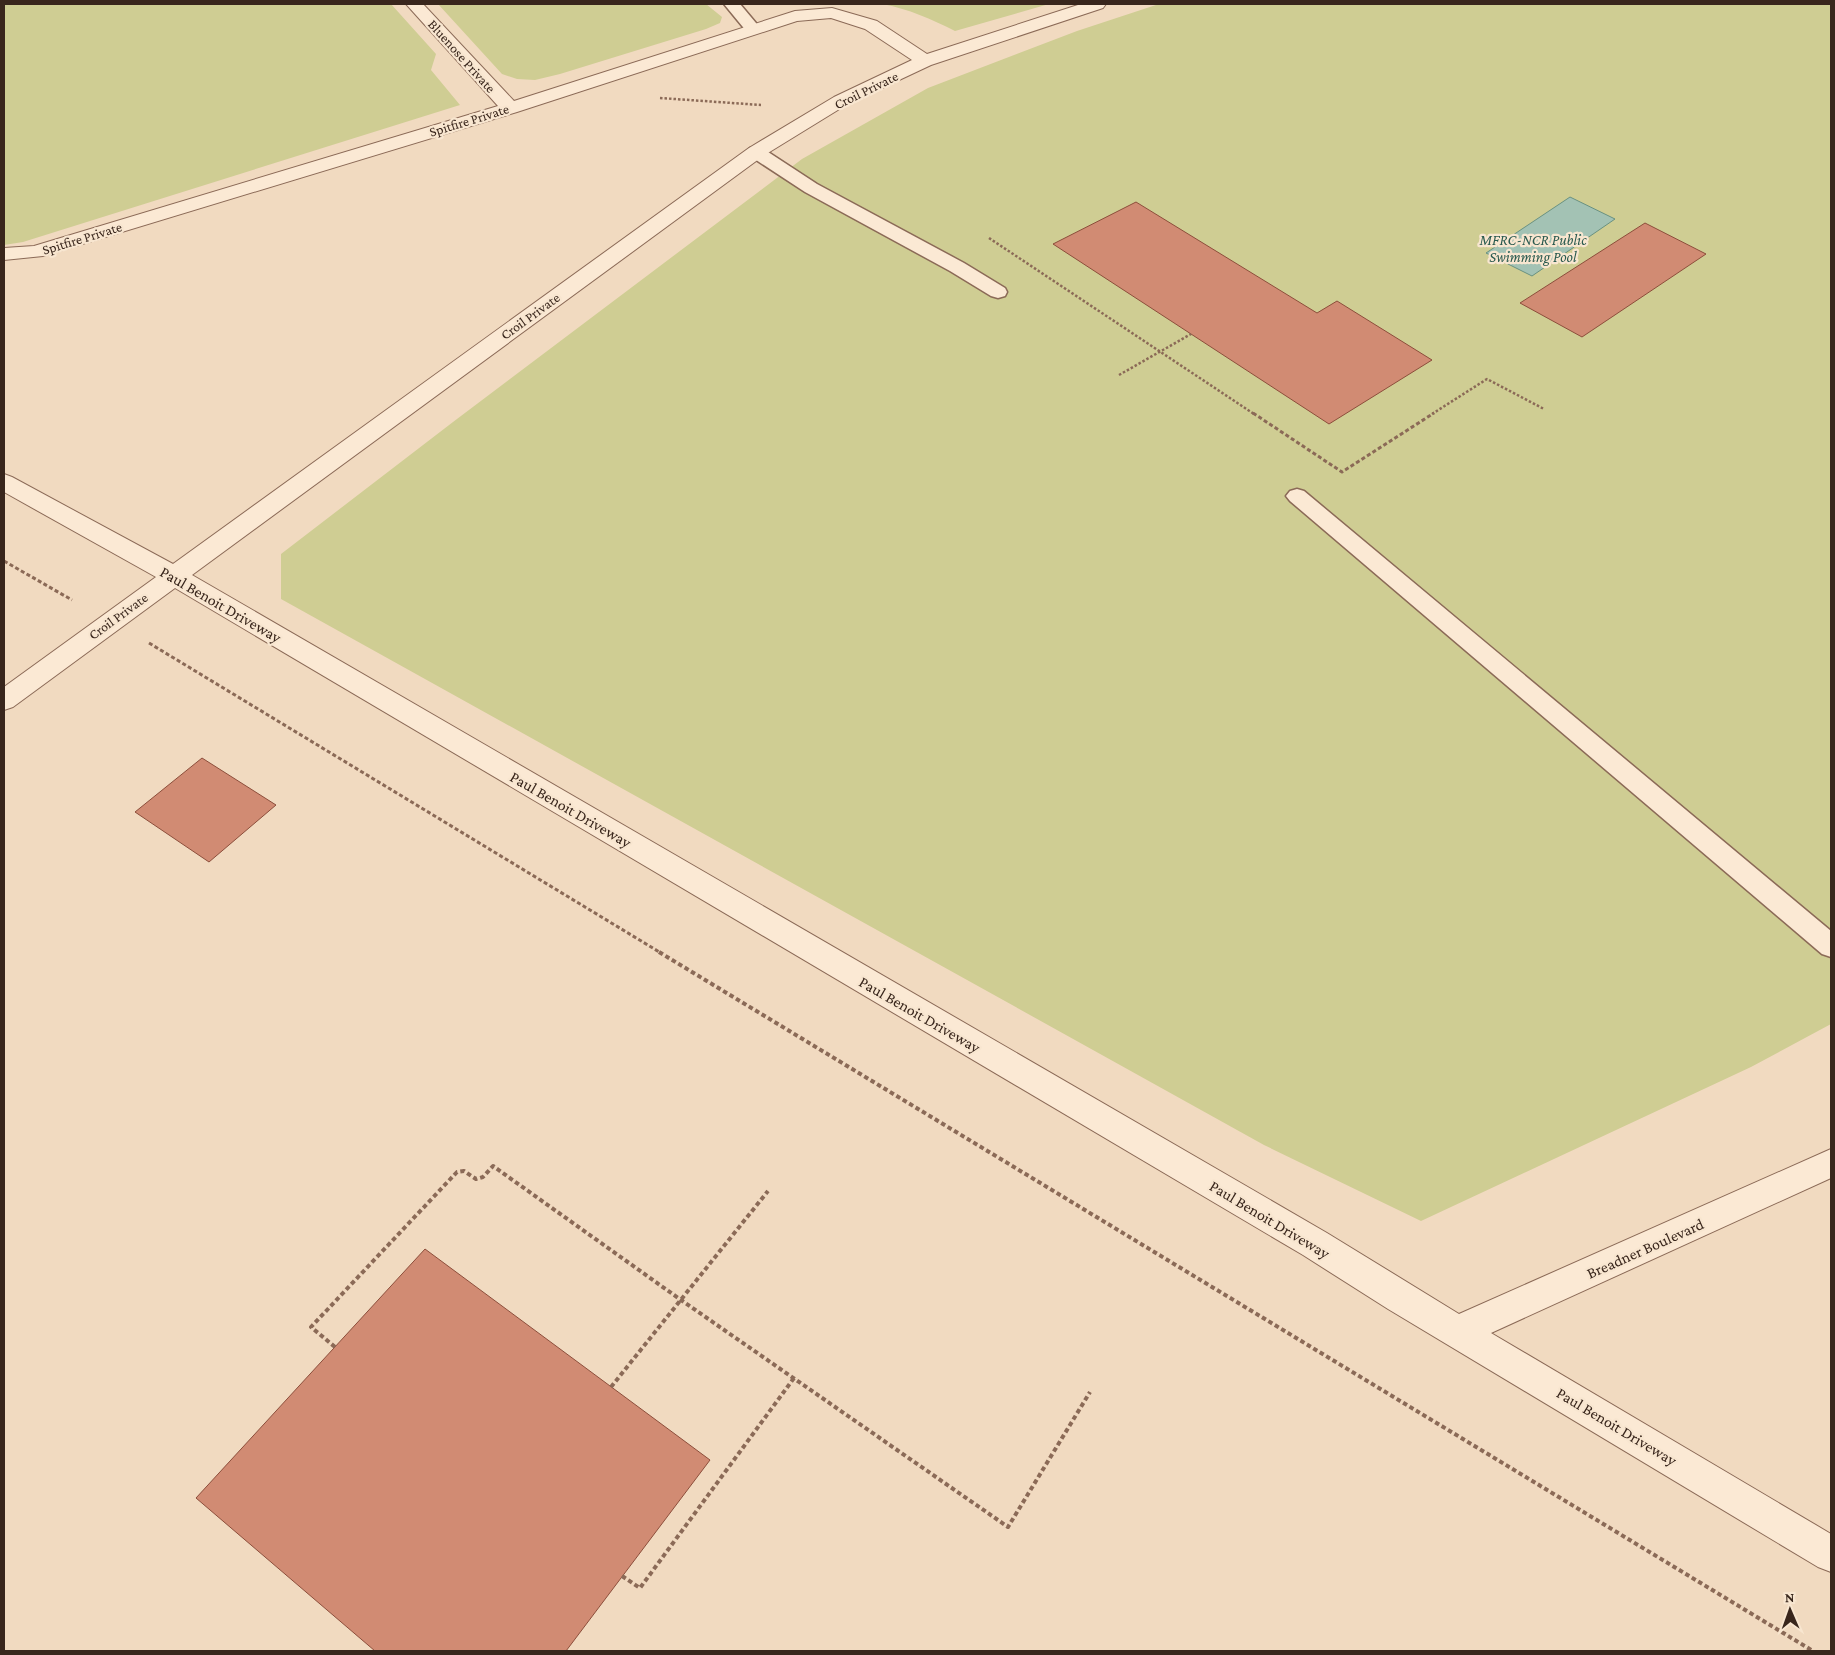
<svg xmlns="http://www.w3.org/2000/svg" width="1835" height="1655" viewBox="0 0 1835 1655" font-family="'Crimson Pro',serif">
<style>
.green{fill:#cfcd93}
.water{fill:#a3c2b4;stroke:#699181}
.building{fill:#d18b73;stroke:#8c4e3b}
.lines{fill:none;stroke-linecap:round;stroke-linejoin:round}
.service-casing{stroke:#8b6a57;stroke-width:3}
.minor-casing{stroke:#8b6a57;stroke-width:2}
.path-far2{stroke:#8b6a57;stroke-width:2.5;stroke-dasharray:2.5 2;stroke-linecap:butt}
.path-far1{stroke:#8b6a57;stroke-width:3;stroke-dasharray:4 2.5;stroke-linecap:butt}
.path{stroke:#8b6a57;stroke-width:4;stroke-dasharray:4.5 3;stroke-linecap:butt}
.service{fill:#fbe9d4;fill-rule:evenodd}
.minor{fill:#fbe9d4;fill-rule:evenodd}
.labels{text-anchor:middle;stroke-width:4.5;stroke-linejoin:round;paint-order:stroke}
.far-street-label{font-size:14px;fill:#39261c;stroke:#f8e6d0}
.far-water-label{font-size:15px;font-style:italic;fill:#2a5a4f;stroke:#f8e6d0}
.street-label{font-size:16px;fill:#39261c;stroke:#f8e6d0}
</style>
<rect width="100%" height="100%" fill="#f1dac0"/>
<path class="green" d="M4 4H391L436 54 431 70 460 105 23 242 4 245Z
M438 4H706L722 17 720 23 706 29 560 74 535 80 517 79 502 74Z
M882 4H1049L955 31C931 19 909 9 882 4Z
M1159 4H1831V1024L1751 1067 1421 1221 1264 1145 281 599V554L453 422 802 159 928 88 1077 31Z"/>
<path class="water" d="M1570 197 1615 219 1532 276 1486 253Z"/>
<path class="building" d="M1136 202 1317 313 1337 301 1432 360 1329 424 1053 244Z
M1645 223 1706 254 1582 337 1520 303Z
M202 758 276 805 209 862 135 812Z
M425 1249 710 1460 566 1651H375L196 1498Z"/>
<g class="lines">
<defs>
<path id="service" d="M724 4H740L761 29 759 32H747Z
M756 147 762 148 817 184 964 263 1005 288 1007 292 1005 296 998 298 991 296 950 271 805 192 750 156 747 152 750 148Z
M1297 489 1304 491 1831 931V957L1822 954 1290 501 1286 496 1290 491Z"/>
<path id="minor" d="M406 4H423L514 101 795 11 832 8 877 21 927 54 1081 4H1106L1103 8 931 65 846 105 763 156 192 575 1327 1233 1459 1314 1831 1149V1178L1491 1333 1831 1534V1572L1818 1567 1388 1309 1303 1255 175 588 13 707 4 710V687L156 577 4 492V474L12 477 173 564 749 148 834 97 912 60 865 29 831 18 797 21 517 112 43 256 4 260V248L34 246 498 106Z"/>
</defs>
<use href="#service" class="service-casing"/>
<use href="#minor" class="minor-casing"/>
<path class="path-far2" d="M660 98 761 105
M989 238 1254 414
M1119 375 1191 334
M1432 414 1487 379 1544 409"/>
<path class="path-far1" d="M1253 413 1342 472 1434 413
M4 561 72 600
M149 643 661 953"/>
<path class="path" d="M659 952 1813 1651
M335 1347 311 1327 457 1172 464 1171 476 1179 483 1177 493 1166 681 1300 1008 1527 1090 1392
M611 1387 768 1191
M622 1576 640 1588 794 1378"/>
<use href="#service" class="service"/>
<use href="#minor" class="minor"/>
</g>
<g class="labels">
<g class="far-street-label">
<text transform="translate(462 56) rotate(48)" y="5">Bluenose Private</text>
<text transform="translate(866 90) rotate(-26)" y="5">Croil Private</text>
<text transform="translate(469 120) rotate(-17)" y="5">Spitfire Private</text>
<text transform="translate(82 238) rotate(-17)" y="5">Spitfire Private</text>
<text transform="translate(530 316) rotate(-36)" y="5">Croil Private</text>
<text transform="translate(118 616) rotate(-36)" y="5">Croil Private</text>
</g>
<g class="far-water-label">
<text x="1533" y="245">MFRC-NCR Public<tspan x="1533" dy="17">Swimming Pool</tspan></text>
</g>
<g class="street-label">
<text transform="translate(221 604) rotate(30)" y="6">Paul Benoit Driveway</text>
<text transform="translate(571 809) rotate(30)" y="6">Paul Benoit Driveway</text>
<text transform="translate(920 1014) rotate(30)" y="6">Paul Benoit Driveway</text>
<text transform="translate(1270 1219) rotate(31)" y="6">Paul Benoit Driveway</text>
<text transform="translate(1645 1248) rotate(-24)" y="6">Breadner Boulevard</text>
<text transform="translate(1617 1426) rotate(31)" y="6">Paul Benoit Driveway</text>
</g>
</g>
<rect width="1835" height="1655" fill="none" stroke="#39261c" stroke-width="10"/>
<g transform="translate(1790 1610) rotate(358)" stroke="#f8e6d0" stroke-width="4" paint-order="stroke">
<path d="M0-4L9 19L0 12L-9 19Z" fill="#39261c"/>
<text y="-8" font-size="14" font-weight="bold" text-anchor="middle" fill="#39261c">N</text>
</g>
</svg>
